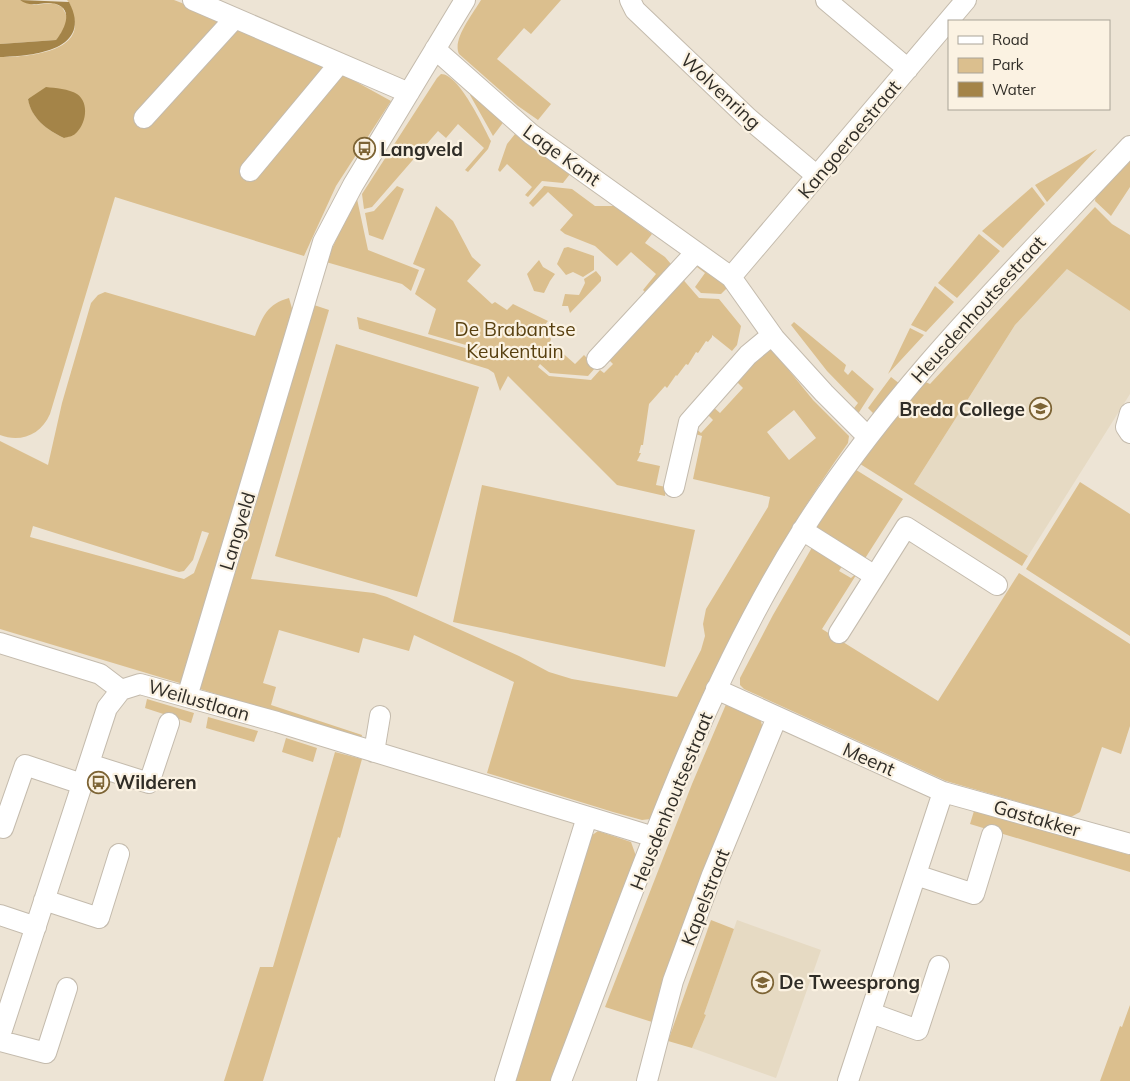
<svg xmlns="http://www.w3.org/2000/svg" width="1130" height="1081" viewBox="0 0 1130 1081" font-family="Mulish,sans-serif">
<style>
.built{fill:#e6dac3}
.green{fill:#dbbf8e;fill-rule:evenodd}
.water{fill:#a48448}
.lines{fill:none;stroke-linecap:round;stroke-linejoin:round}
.minor-casing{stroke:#c4bbad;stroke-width:22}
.minor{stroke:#fff;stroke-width:20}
.labels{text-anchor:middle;stroke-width:4.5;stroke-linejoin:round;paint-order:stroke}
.street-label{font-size:19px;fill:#302d27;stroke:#fbf2e2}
.poi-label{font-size:19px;font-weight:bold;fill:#302d27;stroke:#fbf2e2;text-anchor:start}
.park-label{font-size:19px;fill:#584010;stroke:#fbf2e2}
</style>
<rect width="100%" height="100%" fill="#ede4d5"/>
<path class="built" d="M1068 268 1130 311V394L1028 556 914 484 1015 325Z
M737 920 821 950 776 1078 692 1048 706 1015 704 1014Z"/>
<path class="green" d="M0 0H20L34 5 53 3 62 7 68 18 66 27 56 40 0 44Z
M67 0H174L223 19 342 74 391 101 336 186 304 256 115 197 50 414C41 435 20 443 0 435V57C24 57 83 53 74 18 72 12 71 4 67 0ZM28 98 64 138C47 130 31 118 28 98Z
M481 0H561L531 34 524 28 497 59 551 104 538 120 518 106 459 54C452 39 473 14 481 0Z
M441 74C459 74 483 126 491 141L488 149 468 172 465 170 484 148 458 124 446 138 438 131 372 207 364 209 362 194 437 78Z
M473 92 505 120 493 136 470 95Z
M515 134 570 174 563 183 542 181 528 197 525 195 532 187 507 164 500 172 498 170 507 144Z
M1097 149 1047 202 1035 185Z
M1130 154V187L1111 216 1095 201 1096 192Z
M397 186 404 189 383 240 369 235 365 213 374 211Z
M544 186 572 189 595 206H614L652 234 645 243 665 257 676 270 649 296 643 290 656 274 631 252 617 266 595 246 565 234 560 230 573 215 548 192 533 207 529 203Z
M1032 187 1045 204 1003 248 982 231Z
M355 197 357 199 368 250 419 270 411 291 402 284 326 262Z
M436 206 453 221 472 257 481 265 467 281 492 304 495 302 507 310 513 304 548 321 542 328 551 339 550 342 575 364 584 355 596 367 588 376 550 373 540 364 538 367 549 376 591 380 600 370 604 373 613 364 605 356 680 276 699 298 719 299 741 326 737 345 732 351 712 335V337L708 342 706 341 698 353 696 352 688 365 686 364 677 376 676 375 667 388 665 386 649 404 643 445H641L639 453H641L637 461 660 466 656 485 666 487 665 496 617 485 508 376 500 391 494 373 488 369 359 329 357 317 486 354 483 350 428 334 436 309 415 294 425 269 413 264Z
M1095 207 1112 224 1130 235V311L1067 269 1015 325 914 484 1028 556 1022 566 857 462 921 380 930 384Z
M979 234 1000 251 957 298 938 283Z
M568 247 594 256V270L583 277 573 272 566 275 557 264 564 248Z
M539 260 543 267 555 274 550 281 544 293 534 291 527 274Z
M700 264 728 287 721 294 701 293 695 287 705 273 697 267Z
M596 271 601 277V281L570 313 568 306H562L565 294 579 295 585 283 584 279Z
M935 286 954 302 926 332 911 325Z
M105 292 255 336C263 316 267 304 289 298L293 312 183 684 0 629V441L48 465 62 403 91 303 98 295ZM33 526 179 572 184 571 193 560 202 531 209 533 194 573 184 579 30 537Z
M314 305 329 310 251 579 374 593 387 597 519 656 549 672 572 679 677 697 701 650 705 636 703 624 706 609 768 507 770 497 693 479 702 436 692 433 693 426 701 433 713 420 705 412 712 406 720 413 743 388 735 380 770 347 813 400 849 436 848 443C765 559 703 687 651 819L642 820 613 812 487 773 514 682 414 635 409 651 363 638 359 653 279 630 263 683 276 687 271 705 362 735 361 739 200 689ZM794 410 816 438 789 460 767 432Z
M794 322 846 365 844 371 848 375 852 370 874 389 856 417 851 412 858 403 827 371 791 325Z
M910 328 924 335 888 374Z
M336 344 479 387 417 597 275 556Z
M891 377 900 384 875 415 868 408Z
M853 468 903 499 864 560 813 527Z
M1080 482 1130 514V636L1026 569Z
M482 485 695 530 665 667 453 622Z
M814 544 844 563 839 571 851 578 858 572 822 629 938 701 1019 573 1130 644V726L1121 754 1102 747 1080 812 1071 817 946 781 744 689 740 685V678L773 615Z
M147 699 194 713 191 723 145 708Z
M727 702 760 718 763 729 652 1022 605 1007 692 784Z
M208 717 258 731 254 742 206 728Z
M286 738 317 748 313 762 282 752Z
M335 752 362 759 340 838 338 837 263 1081H224L260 967H273Z
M974 811 1130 855V872L970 824Z
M598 831 631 842 636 856 554 1081H514L588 838Z
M711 920 734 929 704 1014 706 1015 692 1048 668 1041Z
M1130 1005V1081H1100L1120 1026 1122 1027Z"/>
<path class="water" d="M20 0 69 2C94 50 34 56 0 57V44L56 40C66 28 75 6 51 3 40 2 30 8 20 0Z
M46 87C55 88 69 89 77 94 90 103 86 125 75 134 73 136 68 137 64 138 47 130 31 118 28 99Z"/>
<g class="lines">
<defs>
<path id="minor" d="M193 0 409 93
M630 0 635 10 748 118 817 176
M826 0 908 69
M435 49 531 134 731 277 775 339 824 393 868 437
M144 118 235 18
M250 171 339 64
M731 277 966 0
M597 359 696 252
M1130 413 1126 427 1130 433
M674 487 689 422 748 355 772 335
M802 530 875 576
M839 633 906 527 997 585
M0 643 100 674 121 690
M716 689 943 792 848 1081
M121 690 140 684 277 722 654 837
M187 697 323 242 353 185 465 0
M374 752 380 716
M89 764 149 783 169 723
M943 792 1130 844
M3 828 25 765 82 784
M916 875 974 894 992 835
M44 900 99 918 119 854
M0 915 36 927
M871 1013 918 1030 939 966
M0 1036 107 708 121 690
M0 1041 46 1053 67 988
M505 1081 587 817
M561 1081C633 895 695 701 802 531 893 387 1015 269 1130 146
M647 1081 673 981 712 875 777 717"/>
</defs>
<use href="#minor" class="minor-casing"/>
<use href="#minor" class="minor"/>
</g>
<defs>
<symbol id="bus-ring" viewBox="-11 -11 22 22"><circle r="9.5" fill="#fbf2e2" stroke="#7d6435" stroke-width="1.5"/><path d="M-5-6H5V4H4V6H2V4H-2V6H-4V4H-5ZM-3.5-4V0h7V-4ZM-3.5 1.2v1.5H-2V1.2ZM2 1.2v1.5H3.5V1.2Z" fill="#7d6435"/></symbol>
<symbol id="school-ring" viewBox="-11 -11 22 22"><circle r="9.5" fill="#fbf2e2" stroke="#7d6435" stroke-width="1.5"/><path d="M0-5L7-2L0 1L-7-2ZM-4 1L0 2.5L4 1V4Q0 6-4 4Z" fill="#7d6435"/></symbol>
</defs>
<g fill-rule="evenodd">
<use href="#bus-ring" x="352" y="136" width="25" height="25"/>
<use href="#school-ring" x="1028" y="396" width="25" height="25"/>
<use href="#bus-ring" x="86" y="770" width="25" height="25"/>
<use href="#school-ring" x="750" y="970" width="25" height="25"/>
</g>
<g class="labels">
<g class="street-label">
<text transform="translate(721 91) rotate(43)" y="7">Wolvenring</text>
<text transform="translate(849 139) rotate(-50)" y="7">Kangoeroestraat</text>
<text transform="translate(562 155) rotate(36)" y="7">Lage Kant</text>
<text transform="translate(978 309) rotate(-48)" y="7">Heusdenhoutsestraat</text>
<text transform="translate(237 531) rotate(-73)" y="7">Langveld</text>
<text transform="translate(199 700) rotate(16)" y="7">Weilustlaan</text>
<text transform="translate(869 759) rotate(24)" y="7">Meent</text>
<text transform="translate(671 801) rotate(-68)" y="7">Heusdenhoutsestraat</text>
<text transform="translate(1037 818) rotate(16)" y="7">Gastakker</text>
<text transform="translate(705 897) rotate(-69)" y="7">Kapelstraat</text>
</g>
<g class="poi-label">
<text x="380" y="156">Langveld</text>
<text x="1025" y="416" text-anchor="end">Breda College</text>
<text x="114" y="789">Wilderen</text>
<text x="779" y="989">De Tweesprong</text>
</g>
<g class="park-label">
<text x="515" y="336">De Brabantse<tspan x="515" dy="22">Keukentuin</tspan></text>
</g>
</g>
<rect x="948" y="20" width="162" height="90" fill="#fbf2e2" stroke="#aaa397"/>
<rect x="958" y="36" width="25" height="8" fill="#ffffff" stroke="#aaa397"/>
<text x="992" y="45" font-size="15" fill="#302d27">Road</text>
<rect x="958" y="58" width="25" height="15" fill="#dbbf8e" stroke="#aaa397"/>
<text x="992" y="70" font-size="15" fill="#302d27">Park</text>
<rect x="958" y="82" width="25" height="15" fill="#a48448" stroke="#aaa397"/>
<text x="992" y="95" font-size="15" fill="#302d27">Water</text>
</svg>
